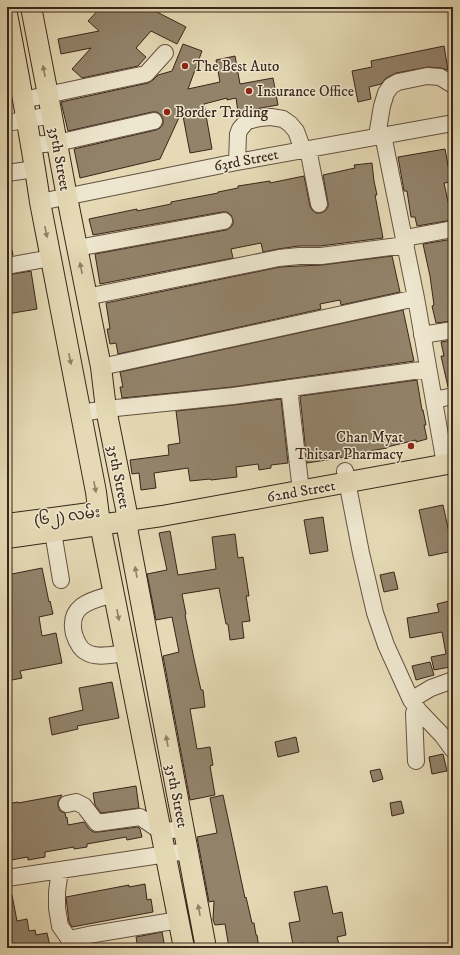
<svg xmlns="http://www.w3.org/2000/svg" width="460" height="955" viewBox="0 0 460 955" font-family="'IM FELL DW Pica','Noto Sans Myanmar',serif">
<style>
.building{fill:#93836b;stroke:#3a251a}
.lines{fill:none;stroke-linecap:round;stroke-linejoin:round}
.minor-casing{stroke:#655241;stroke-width:18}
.major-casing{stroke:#3a251a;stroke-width:22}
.minor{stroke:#eee7cf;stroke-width:16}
.major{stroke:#e5dab5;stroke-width:20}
.oneway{fill:#908068}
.poi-dot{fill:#8f2418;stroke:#eee7cf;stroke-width:1.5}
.labels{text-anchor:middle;stroke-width:3;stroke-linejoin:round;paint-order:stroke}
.poi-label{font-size:15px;fill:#3a251a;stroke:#eee7cf;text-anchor:start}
.street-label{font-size:15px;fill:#3a251a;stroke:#eee7cf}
</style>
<rect width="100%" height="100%" fill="#e5dab5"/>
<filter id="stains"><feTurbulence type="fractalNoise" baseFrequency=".005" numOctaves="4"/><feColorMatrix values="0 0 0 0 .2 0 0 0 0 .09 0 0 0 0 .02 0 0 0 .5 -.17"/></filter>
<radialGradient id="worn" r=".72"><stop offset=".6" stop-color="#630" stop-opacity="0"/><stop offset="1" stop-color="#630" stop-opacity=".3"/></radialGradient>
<path class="building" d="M101 7H151L157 12 186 27 177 44 151 31 136 48 146 57 138 66 82 78 72 69 91 48 61 54 58 39 99 31 88 21Z
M183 44 202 51 188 89 220 82 216 60 235 56 240 84 273 78 278 105 238 112 236 98 227 100V98L204 104 212 149 190 153 182 111 160 159 80 178 74 149 156 130 160 128 163 124V119L161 115 157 112H152L68 131 61 102 148 83 153 80 158 75 172 71Z
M444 46 448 70 441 68 428 67 396 73 386 78 381 84 369 87 371 99 358 102 352 71 372 67 371 61Z
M445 149 451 182 444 183 452 220 417 226 415 217H411L407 191H404L398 157Z
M372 163 374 181 377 195H375L383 238 320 246H299L278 249 263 252 261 243 231 249 233 258 100 284 95 254 226 230 230 228 233 224V220L231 215 227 212H222L93 235 89 219 137 209V211L171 204V202L218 193V192L238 188V186L270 181V183L304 176 310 206 312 210 316 213H321L325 211 328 207V203L323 175 355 168 354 165Z
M453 239V321L436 323 432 306 434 305 430 276 423 244Z
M11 246 13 255 7 256V247Z
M392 256 400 292 341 305 340 300 320 304 321 309 118 354 116 343 110 344 107 329H110L106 303 280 267 299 266 322 265Z
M31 271 37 309 7 314V275Z
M403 310 414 361 232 387 122 398 120 387H123L120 372Z
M453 340V387H448L441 356H444L441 342Z
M417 380 422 410H423L426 425H424L427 439 416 442V440L387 447V448L358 453V455L307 463 300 396Z
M281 399 288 463 271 465V468L259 470 258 464 236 467 237 477 211 480 210 479 190 481 188 468 154 473 156 488 141 490 139 473 132 474 130 460 169 455 168 445 180 443 176 411 234 405Z
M443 505 453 551 429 556 419 510Z
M323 517 328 551 310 554 304 520Z
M170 531 178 575 216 569 212 537 235 534 238 558 243 557 249 596H246L250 621 242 622 244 638 230 640 228 624H226L219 588 182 594 186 614 185 615 194 659 201 690H203L205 707 190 709 197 749 210 747 213 765 210 766 215 795 190 800 163 656 179 652 172 617 156 620 147 574 167 570 159 533Z
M42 568 49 602 50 601 53 614 39 617 42 636 56 633 62 663 20 671 22 678 7 681V575Z
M394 572 398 589 384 592 380 575Z
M449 601 453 622V665L450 666V667L434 670 431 657 446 654 442 632 410 638 407 618 439 612 437 604Z
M430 662 434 675 416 680 412 666Z
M112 682 119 718 77 726 78 729 52 735 49 718 83 710 79 688Z
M296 737 299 752 278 757 275 742Z
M443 754 447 771 432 774 429 757Z
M380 769 383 779 373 782 370 771Z
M136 786 139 808 101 813 95 805 93 793Z
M62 795 58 801V806L60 811 65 813 66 818 67 817 68 825 84 822 89 829 93 832H98L138 827 140 829 142 837 127 840 126 837 87 844V847L74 849V847L45 852V857L28 860V857L11 860 9 850H7V804L18 802V803Z
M223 795 245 898 246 897 252 923H254L256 935H257L259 948H229L225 924 215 925 213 920 214 901 209 902 197 837 217 833 210 798Z
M401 801 404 813 392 816 390 803Z
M145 884 147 900 151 899 153 912 72 927 69 922 66 897 129 885V887Z
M327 886 333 914 342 912 346 935 337 937 340 948H306L304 943 293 945 289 923 300 921 294 892Z
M12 895 17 921 27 919 29 931 35 930 36 935 47 933 50 946 39 948H7V896Z
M162 932 165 948H138L136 937Z"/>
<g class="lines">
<defs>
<path id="minor" d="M23 100 146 74 165 53
M7 123 52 115
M383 135 416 298 445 464
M377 136 382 106 386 93 391 86 398 82 427 76 440 77 453 85
M31 145 57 143 154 121
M308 149 319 204
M237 162 238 134 240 129 247 121 260 118 271 117 283 119 290 124 296 131 303 150
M7 173 35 169
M40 202 237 162 453 123
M405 238 453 229
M77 248 224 221
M7 266 51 258
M86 297 279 258 299 256H321L406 245
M422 335 453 330
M101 367 416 298
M289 388 301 491
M434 400 453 396
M81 413 106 409 233 396 428 369
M345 471 361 553 375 613 386 645 411 700 419 711 442 735 453 750
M53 532 61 580
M114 594C93 600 67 604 74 634 76 640 80 649 86 652 97 659 114 654 126 653
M411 700 431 688 453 680
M414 713 416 761
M67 804 76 802 84 806 97 823 140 817 162 832 183 828
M60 870 57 892V908L60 926 69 939 88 935 179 920
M7 878 187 851"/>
<path id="major" d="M31 7 48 95 67 197 101 367 106 409 126 509 128 533 206 948
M7 14C19 77 31 139 40 202L96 492 100 524 184 948
M7 524 90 513
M7 538 162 516 453 463"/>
</defs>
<use href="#minor" class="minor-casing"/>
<use href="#major" class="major-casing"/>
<use href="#minor" class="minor"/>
<use href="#major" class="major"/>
</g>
<defs><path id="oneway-solid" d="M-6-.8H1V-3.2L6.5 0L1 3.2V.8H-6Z"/></defs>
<g class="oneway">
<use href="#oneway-solid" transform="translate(44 71) rotate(-101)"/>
<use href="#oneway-solid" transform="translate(46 232) rotate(79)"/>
<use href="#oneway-solid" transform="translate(81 268) rotate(-101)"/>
<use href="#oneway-solid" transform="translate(70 359) rotate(79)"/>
<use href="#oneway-solid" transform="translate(95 487) rotate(79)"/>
<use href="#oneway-solid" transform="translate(136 572) rotate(-100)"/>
<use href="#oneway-solid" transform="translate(118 615) rotate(79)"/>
<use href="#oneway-solid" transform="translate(167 741) rotate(-100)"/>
<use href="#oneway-solid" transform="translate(199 910) rotate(-101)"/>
</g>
<g class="poi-dot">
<circle cx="185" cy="66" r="4"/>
<circle cx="249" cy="91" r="4"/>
<circle cx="167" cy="112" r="4"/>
<circle cx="411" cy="446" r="4"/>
</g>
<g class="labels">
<g class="poi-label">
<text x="193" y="71">The Best Auto</text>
<text x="257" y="96">Insurance Office</text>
<text x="175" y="117">Border Trading</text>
<text x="403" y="442" text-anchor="end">Chan Myat<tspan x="403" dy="17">Thitsar Pharmacy</tspan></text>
</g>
<g class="street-label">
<text transform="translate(60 159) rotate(80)" y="5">35th Street</text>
<text transform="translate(246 160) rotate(-11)" y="5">63rd Street</text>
<text transform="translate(119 477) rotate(79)" y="5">35th Street</text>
<text transform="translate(301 491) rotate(-10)" y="5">62nd Street</text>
<text transform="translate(67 516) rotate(-7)" y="5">(၆၂) လမ်း</text>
<text transform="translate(177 796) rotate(79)" y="5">35th Street</text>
</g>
</g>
<rect width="460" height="955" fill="none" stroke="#e5dab5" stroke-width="24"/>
<rect x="8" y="8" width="444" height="939" fill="none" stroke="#3a251a" stroke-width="2"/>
<rect x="12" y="12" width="436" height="931" fill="none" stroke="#3a251a"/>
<rect width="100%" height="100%" filter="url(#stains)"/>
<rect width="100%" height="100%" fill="url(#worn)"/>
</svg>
